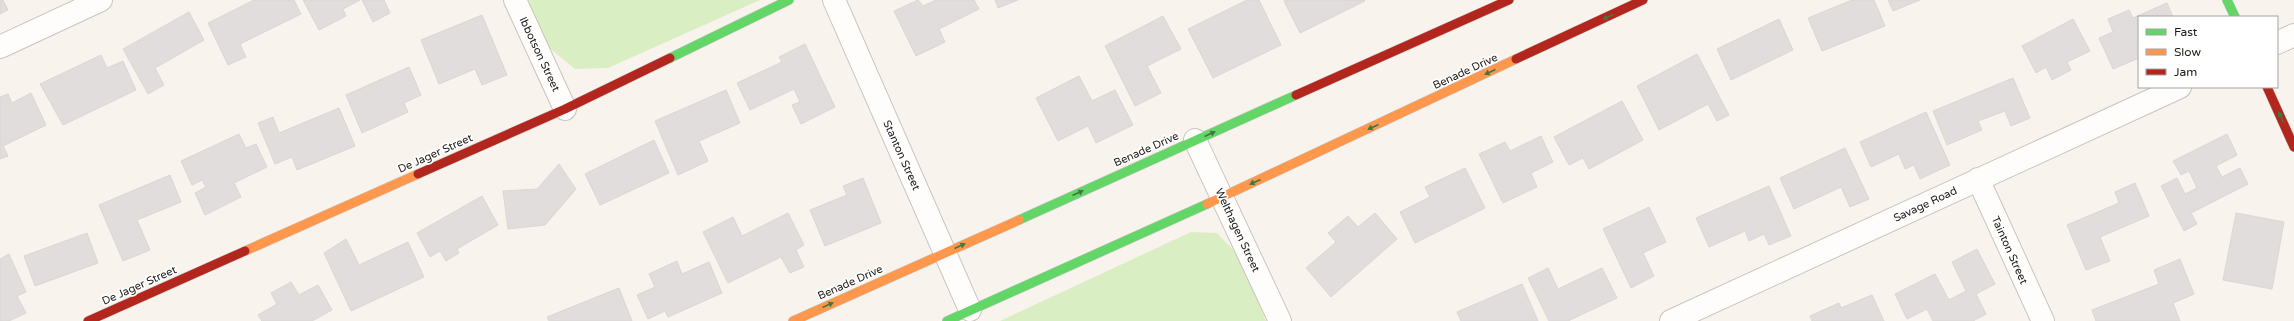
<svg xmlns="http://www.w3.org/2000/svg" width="2294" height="321" viewBox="0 0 2294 321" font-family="'Varela Round',sans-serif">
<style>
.green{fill:#daeec3}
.building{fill:#e1dddc;stroke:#dad6d6}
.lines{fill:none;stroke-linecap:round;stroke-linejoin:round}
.street-casing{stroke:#c9c4be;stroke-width:24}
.fast-casing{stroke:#c9c4be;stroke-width:10}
.slow-casing{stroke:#c9c4be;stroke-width:10}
.jam-casing{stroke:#c9c4be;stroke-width:10}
.street{stroke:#fefdfc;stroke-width:22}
.fast{stroke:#63d668;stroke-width:9}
.slow{stroke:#ff974d;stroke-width:9}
.jam{stroke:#b3261e;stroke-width:9}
.oneway{fill:#40783e}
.labels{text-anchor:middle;stroke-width:3.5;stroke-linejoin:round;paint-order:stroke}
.street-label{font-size:11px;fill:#1e1a14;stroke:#fff}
</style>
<rect width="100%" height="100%" fill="#f8f3ec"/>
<path class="green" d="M527 0H760L608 68 575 69 547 46Z
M1191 232 1217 233 1239 256 1266 321H1000Z"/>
<path class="building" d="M0 0H3L8 10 0 14Z
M254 0H294L301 14 240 44 246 57 228 65 208 23Z
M303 0H360L343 9 346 16 319 30Z
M362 0H384L390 13 373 22Z
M918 0 923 6 936 0H974L979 9 939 29 945 42 916 56 894 11Z
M995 0H1018L998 8Z
M1247 0H1259L1281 45 1213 78 1188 29Z
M1286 0H1364L1365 1 1300 33 1284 1Z
M1852 0H1874L1885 26 1822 51 1808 18Z
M1888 0H1920L1893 11Z
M2167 3 2173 17H2139V58L2113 69 2099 38 2113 32 2108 19 2129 10 2133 18Z
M189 12 204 40 155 68 164 85 148 94 123 49Z
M482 15 507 75 482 85 475 69 439 84 421 40Z
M1163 16 1181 49 1147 66 1161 93 1135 106 1105 46Z
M1779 19 1793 50 1731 80 1717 49Z
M2073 19 2090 51 2067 62 2071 70 2052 80 2046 67 2036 73 2022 46Z
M805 44 835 107 801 124 792 105 800 102 794 89 750 110 737 83 782 62 779 57Z
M1697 54 1729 115 1717 121 1708 104 1659 130 1637 86Z
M101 55 107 68 123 61 136 90 63 125 40 84Z
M409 67 421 95 404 103 408 112 362 133 346 95Z
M1079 76 1092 101 1115 90 1133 125 1096 143 1088 126 1058 141 1036 98Z
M2013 78 2030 118 2011 126 2005 111 1978 121 1982 130 1947 145 1933 111Z
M726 90 740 123 699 141 708 161 678 175 655 121Z
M31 93 46 125 3 146 8 156 0 159V97L8 94 12 103Z
M1622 101 1643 140 1589 169 1583 158 1569 165 1554 137Z
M339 108 355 146 297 170 292 157 275 164 258 123 273 117 279 133Z
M1926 112 1950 165 1920 179 1914 165 1905 169 1899 154 1871 167 1860 142Z
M239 134 246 148 256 144 267 167 234 183 241 197 205 215 195 193 206 187 202 180 192 185 181 161Z
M2227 134 2237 155 2216 166 2222 177 2240 168 2248 184 2191 213 2197 224 2184 231 2161 186 2177 178 2185 194 2197 188 2189 171 2181 175 2173 161Z
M1541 136 1553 162 1531 173 1537 187 1503 203 1479 154 1505 142 1510 151Z
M654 140 669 173 600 205 585 174Z
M1845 148 1869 199 1850 207 1841 187 1794 209 1780 178Z
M559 164 576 189 545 225 508 229 503 191 537 189Z
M1465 168 1485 208 1415 243 1400 212 1430 197 1425 187Z
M170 175 181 202 137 220 150 250 123 261 99 205Z
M863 178 881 223 825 246 810 210 847 195 843 186Z
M2135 183 2149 216 2100 237 2110 261 2086 270 2067 225 2119 203 2115 192Z
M1769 186 1791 236 1769 245 1764 234 1749 241 1745 231 1709 247 1696 218Z
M482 196 498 225 457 249 459 253 446 261 440 251 430 257 417 233Z
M1649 207 1666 242 1643 253 1654 276 1631 288 1603 229Z
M788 213 804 245 796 250 804 267 790 273 781 257 728 283 703 232 733 217 742 236Z
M1375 213 1397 239 1331 297 1306 268 1336 242 1328 233 1348 216 1358 227Z
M2236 213 2284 222 2272 289 2223 280Z
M87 233 98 263 35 286 24 256Z
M346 239 359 265 408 242 424 277 351 311 324 253Z
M1977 249 1995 284 1976 294 1986 314 1973 321H1933L1927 309 1907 319 1895 294 1935 274 1949 300 1966 291 1952 262Z
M9 254 26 292 17 296 26 313 9 321H0V259Z
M2180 259 2194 294 2173 303 2180 321H2096L2092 310 2159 284 2154 270Z
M677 261 682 274 709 262 722 293 668 317 665 311 648 319 637 295 655 287 649 274Z
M1548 268 1558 289 1602 268 1617 298 1568 321H1549L1528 278Z
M291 282 299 295 318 285 332 310 312 321H262L258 315 277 304 271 293Z
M1522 284 1538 321H1461L1457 312Z
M619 288 632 321H549L547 317Z
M1872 295 1884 321H1812L1810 316 1839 303 1841 308Z"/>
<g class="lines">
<defs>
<path id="street" d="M515 0 565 109
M834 0 970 310
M2277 43 2294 35
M0 47 101 0
M1195 140 1280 321
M1978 179 2043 321
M1671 321 2180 87"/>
<path id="fast" d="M2227 0 2235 17
M670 58 789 0
M1019 220 1296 95
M947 321 1207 204"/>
<path id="slow" d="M1207 204 1516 59
M245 251 418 174
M793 321 1019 220"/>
<path id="jam" d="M1516 59 1643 0
M2267 87 2294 147
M1296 95 1509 0
M418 174 565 109 670 58
M88 321 245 251"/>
</defs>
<use href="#street" class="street-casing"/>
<use href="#fast" class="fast-casing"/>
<use href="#slow" class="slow-casing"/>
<use href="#jam" class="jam-casing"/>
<use href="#street" class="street"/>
<use href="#fast" class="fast"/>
<use href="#slow" class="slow"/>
<use href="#jam" class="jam"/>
</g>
<defs><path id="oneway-solid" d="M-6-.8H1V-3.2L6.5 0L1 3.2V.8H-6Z"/></defs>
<g class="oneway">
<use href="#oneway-solid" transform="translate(1608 17) rotate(155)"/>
<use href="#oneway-solid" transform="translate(1490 72) rotate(155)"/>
<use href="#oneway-solid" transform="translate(2281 117) rotate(-114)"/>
<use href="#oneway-solid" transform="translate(1373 127) rotate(155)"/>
<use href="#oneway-solid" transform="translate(1210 134) rotate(-24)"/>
<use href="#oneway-solid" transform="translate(1255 182) rotate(155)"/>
<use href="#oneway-solid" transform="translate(1078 193) rotate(-24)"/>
<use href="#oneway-solid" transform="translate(960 246) rotate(-24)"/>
<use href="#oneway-solid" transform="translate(828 305) rotate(-24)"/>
</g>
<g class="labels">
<g class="street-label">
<text transform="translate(540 54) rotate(65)" y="4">Ibbotson Street</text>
<text transform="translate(1465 71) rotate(-25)" y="4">Benade Drive</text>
<text transform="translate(1146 149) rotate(-24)" y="4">Benade Drive</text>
<text transform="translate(435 153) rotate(-24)" y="4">De Jager Street</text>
<text transform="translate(902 155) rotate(66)" y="4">Stanton Street</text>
<text transform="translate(1925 204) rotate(-25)" y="4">Savage Road</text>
<text transform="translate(1238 230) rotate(65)" y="4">Welthagen Street</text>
<text transform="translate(2010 250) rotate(66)" y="4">Tainton Street</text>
<text transform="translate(850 282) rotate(-24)" y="4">Benade Drive</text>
<text transform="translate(139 285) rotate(-24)" y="4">De Jager Street</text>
</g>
</g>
<rect x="2138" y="16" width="140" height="72" fill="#ffffff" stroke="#a5a3a1"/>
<rect x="2146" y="29" width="20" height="6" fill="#63d668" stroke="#a5a3a1"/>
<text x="2174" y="36" font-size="12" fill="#1e1a14">Fast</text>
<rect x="2146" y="49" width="20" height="6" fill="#ff974d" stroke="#a5a3a1"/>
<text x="2174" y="56" font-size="12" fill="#1e1a14">Slow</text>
<rect x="2146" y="69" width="20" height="6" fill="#b3261e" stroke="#a5a3a1"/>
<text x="2174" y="76" font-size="12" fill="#1e1a14">Jam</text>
</svg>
